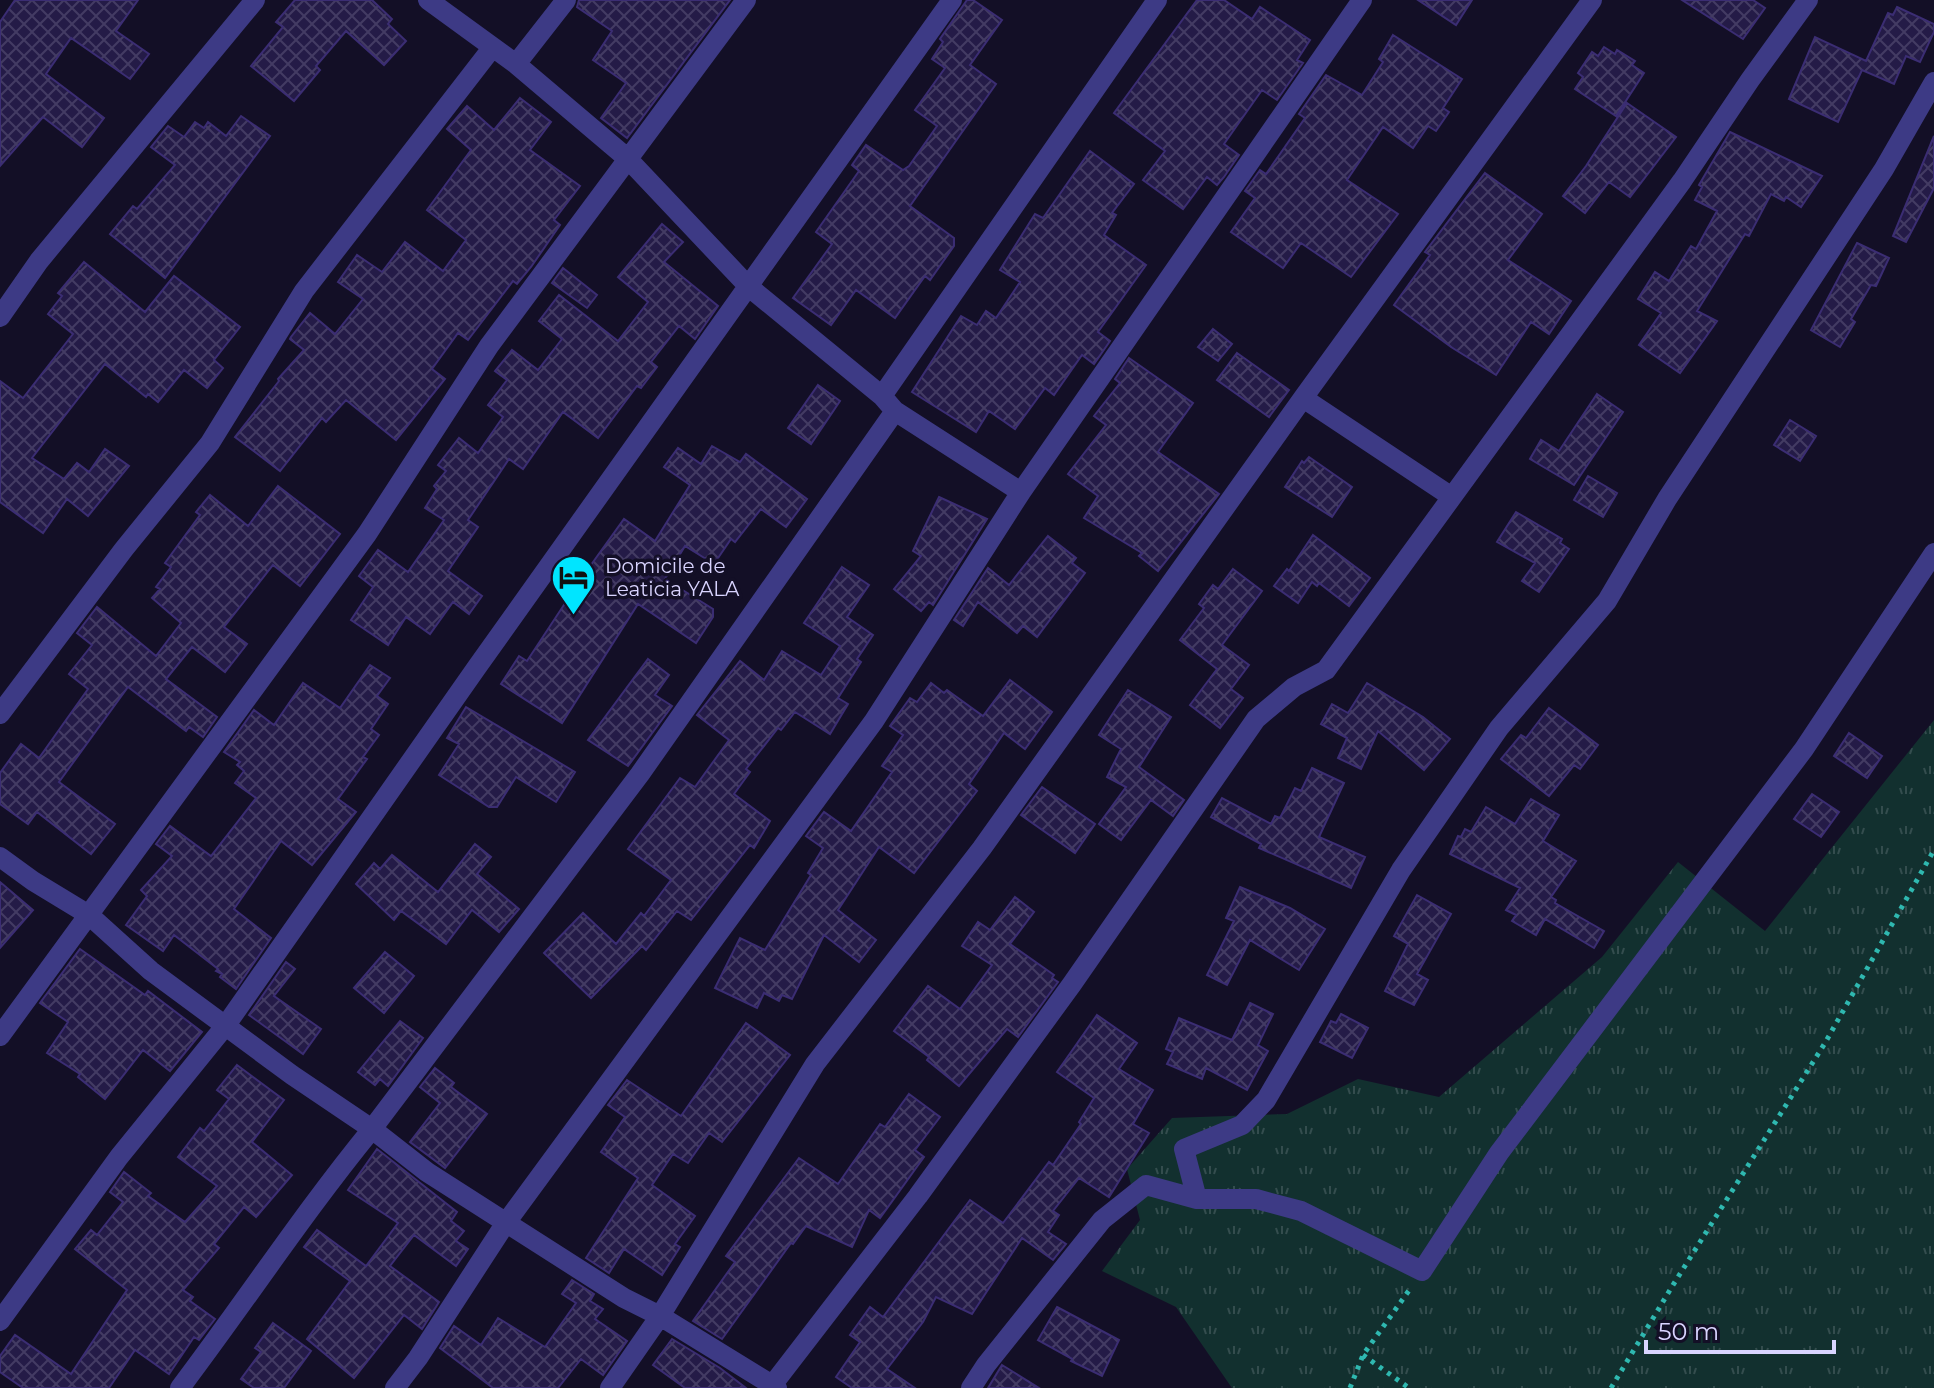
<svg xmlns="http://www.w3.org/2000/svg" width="1934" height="1388" viewBox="0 0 1934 1388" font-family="Montserrat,sans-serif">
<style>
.grass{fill:url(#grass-tufts)}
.building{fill:url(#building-cross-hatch);stroke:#3b2d73;stroke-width:2}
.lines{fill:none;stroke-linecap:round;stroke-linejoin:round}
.path{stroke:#2fb8b0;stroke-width:5;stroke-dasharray:4 6;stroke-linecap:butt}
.street{stroke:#3d3a85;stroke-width:20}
.labels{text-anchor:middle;stroke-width:7;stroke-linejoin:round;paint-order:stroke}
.poi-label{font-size:20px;fill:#d9d4ff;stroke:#130f26;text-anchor:start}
</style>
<defs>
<pattern id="grass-tufts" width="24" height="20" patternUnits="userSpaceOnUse" patternTransform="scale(2)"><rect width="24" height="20" fill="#12302f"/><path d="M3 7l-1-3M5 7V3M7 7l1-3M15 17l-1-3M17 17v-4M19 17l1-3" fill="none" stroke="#344d4e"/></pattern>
<pattern id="building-cross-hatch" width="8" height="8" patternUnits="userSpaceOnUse" patternTransform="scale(2)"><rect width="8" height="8" fill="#241b47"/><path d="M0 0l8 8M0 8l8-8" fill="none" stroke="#433b63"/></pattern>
</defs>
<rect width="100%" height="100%" fill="#130f26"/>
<path class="grass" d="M1934 720V1388H1232L1176 1307 1102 1271 1140 1220 1127 1169 1172 1118 1287 1114 1358 1079 1439 1097 1602 957 1678 862 1765 931Z"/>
<path class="building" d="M15 0H138L116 31 149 54 130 79 71 38 46 74 104 118 82 147 43 117 0 166V22Z
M295 0H372L392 19 388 24 406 41 384 65 346 31 316 66 320 70 294 101 251 66 283 27 276 22Z
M579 0H730L627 138 601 118 626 83 593 60 612 31 577 7Z
M967 0H973L1002 20 970 65 996 84 910 206 954 238V246L930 280 925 276 895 318 856 290 831 325 793 298 832 244 816 232 859 171 852 165 866 145 903 170 909 166 937 126 915 110 945 68 932 59 943 42 940 39Z
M1197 0H1224L1252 19 1260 7 1310 40 1297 60 1303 63 1277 100 1262 90 1224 144 1239 155 1224 177 1217 185 1207 177 1183 209 1143 180 1165 151 1114 113Z
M1418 0H1472L1456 25Z
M1682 0H1753L1765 8 1743 39Z
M1897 7 1934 24V32L1920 62 1906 56 1894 84 1862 70 1838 122 1789 99 1815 37 1866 61 1888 13 1893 15Z
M1393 35 1462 79 1443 108 1449 112 1436 131 1428 126 1413 148 1383 127 1347 180 1398 214 1351 277 1301 243 1283 268 1231 232 1255 198 1245 191 1260 170 1266 174 1305 118 1299 114 1326 75 1362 95 1383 62 1379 59Z
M1604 47 1615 54 1617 50 1635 61 1632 65 1644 73 1616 116 1575 89 1583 77 1578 73 1592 52 1598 56Z
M520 98 551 122 530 150 580 186 554 220 560 225 531 267 517 284 513 281 468 340 458 333 432 369 445 379 396 440 346 400 326 422 322 418 280 471 235 437 279 381 278 379 304 350 290 339 291 337 310 313 335 334 363 299 338 282 357 255 382 272 405 242 443 271 466 240 427 210 471 150 447 129 467 106 494 130Z
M1627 103 1676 137 1630 197 1609 182 1585 213 1563 196 1586 166Z
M241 116 270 136 165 278 110 234 133 206 137 209 175 165 151 147 168 126 184 137 195 122 204 128 208 122 226 136Z
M1730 132 1822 176 1801 207 1786 197 1784 201 1771 194 1749 236 1745 234 1697 311 1717 321 1680 373 1639 345 1661 313 1638 299 1655 272 1669 281 1691 246 1696 249 1717 211 1695 200 1702 187 1699 185Z
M1934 136V188L1906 242 1893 236Z
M1090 151 1134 184 1112 213 1116 215 1104 235 1146 265 1098 332 1110 341 1094 364 1082 355 1054 395 1045 388 1015 429 989 411 976 432 912 392 961 316 977 325 986 311 996 318 1020 282 1000 270 1035 214 1043 218Z
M1485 173 1542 214 1508 260 1571 301 1549 334 1531 322 1496 375 1451 347 1394 305 1430 255 1425 252Z
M662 224 683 242 664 262 718 306 695 339 679 326 651 362 657 367 641 388 637 386 598 438 563 412 523 469 509 459 468 520 478 527 448 571 482 596 469 614 453 602 430 634 406 617 388 645 351 620 373 587 359 576 378 550 408 572 444 520 425 508 437 489 434 486 446 471 438 465 459 438 478 453 503 417 488 405 507 380 495 371 512 350 538 370 562 339 539 321 559 295 618 341 648 302 618 277Z
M1857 243 1889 258 1876 286 1871 285 1851 319 1855 322 1840 347 1811 330Z
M84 262 145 312 174 276 240 327 214 360 223 368 207 388 184 370 158 402 148 394 146 397 105 364 32 458 64 479 77 463 89 472 105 449 129 466 88 516 67 499 43 533 0 502V381L23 398 73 334 48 314 62 296 58 293Z
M563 268 597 295 587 308 552 283Z
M1213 329 1232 344 1218 361 1198 347Z
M1237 353 1289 390 1269 417 1217 380Z
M1129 358 1193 403 1158 452 1219 494 1158 571 1139 556 1142 553 1084 518 1098 496 1068 474 1106 425 1094 416 1120 383 1115 379Z
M818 385 840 401 811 444 788 428Z
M1597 394 1623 412 1574 485 1530 459 1541 440 1559 451Z
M1790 420 1816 436 1800 461 1774 445Z
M712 446 740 462 746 454 807 499 786 527 761 509 735 542 731 539 714 564 685 546 665 579 713 609V617L696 643 638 604 562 723 501 684 519 656 527 661 583 576 624 519 655 541 690 485 664 467 678 448 701 464Z
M1309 457 1352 487 1332 517 1285 487 1302 461 1304 463Z
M1588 476 1617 493 1603 517 1574 500Z
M278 486 340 534 300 586 273 565 224 627 247 644 225 672 192 647 166 679 217 717 203 737 189 727 186 731 128 687 59 782 115 824 91 854 37 812 28 824 0 804V773L21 744 39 758 88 689 69 674 92 645 77 633 97 607 156 656 181 623 152 598 160 589 156 587 171 567 165 563 200 515 196 512 210 495 248 526Z
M939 497 987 519 933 605 929 602 921 611 894 589 921 556 913 551Z
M1516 512 1562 539 1560 543 1569 549 1539 592 1522 581 1535 563 1497 542Z
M1313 535 1370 578 1349 606 1319 583 1317 586 1312 582 1298 603 1274 586 1287 569 1289 571Z
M1048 536 1076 558 1072 563 1085 573 1037 637 1023 626 1017 633 978 602 963 626 954 620 988 568 1009 585Z
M842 567 869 585 847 617 873 635 857 659 861 662 838 698 848 704 830 734 795 712 781 730 778 728 746 769 750 772 734 794 770 821 754 848 750 845 691 920 677 911 646 950 642 946 591 998 544 953 583 913 616 944 641 913 644 916 671 880 628 849 680 778 695 787 729 740 697 715 740 661 764 680 782 651 821 675 840 646 804 623Z
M1233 569 1262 591 1222 645 1249 665 1231 689 1243 698 1220 728 1190 705 1217 669 1180 640 1204 608 1199 604 1213 585 1218 589Z
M648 659 669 675 655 695 672 706 628 766 588 740Z
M370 665 390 678 377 696 388 704 371 729 379 735 363 757 367 759 338 799 356 812 312 865 281 841 234 909 271 938 236 989 220 977 222 974 216 971 218 969 174 935 163 951 126 925 147 896 141 890 172 856 156 844 170 826 211 856 256 798 235 783 244 771 237 765 240 762 224 752 254 710 274 725 303 683 340 708Z
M1010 680 1052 712 1025 749 1004 733 969 784 977 791 914 873 879 847 838 910 876 940 859 962 824 935 792 999 782 995 779 1001 764 993 757 1008 715 988 740 938 765 950 811 875 808 873 823 848 806 836 824 812 851 831 892 772 882 766 903 735 890 726 910 698 917 702 931 683 944 693 947 690 983 716Z
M1367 683 1423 717 1450 739 1424 770 1378 731 1361 769 1338 758 1347 738 1321 724 1332 704 1348 713Z
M1128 690 1171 717 1139 767 1184 800 1173 816 1151 800 1121 840 1099 824 1126 787 1107 777 1121 749 1099 735Z
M466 707 575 772 556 802 516 777 497 807H489L439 775 459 744 447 738Z
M1549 708 1598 745 1580 769 1574 765 1549 796 1501 759 1521 735 1526 738Z
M1849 733 1882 756 1867 778 1834 756Z
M1312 768 1344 783 1319 837 1365 857 1351 888 1259 848 1261 844 1211 817 1222 798 1271 824 1275 816 1280 818 1295 788 1301 791Z
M1042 787 1095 824 1075 853 1021 815Z
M1812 794 1839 812 1821 837 1794 819Z
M1531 799 1559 815 1543 841 1576 861 1551 897 1556 900 1555 903 1604 931 1594 948 1545 919 1536 935 1512 921 1516 915 1506 910 1520 888 1450 854 1458 836 1461 837 1465 829 1471 832 1486 807 1515 824Z
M475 844 491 857 477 874 519 909 499 932 472 910 446 944 401 911 394 920 356 884 374 863 380 869 392 855 438 892Z
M0 882 33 910 0 948Z
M1240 887 1290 908 1325 929 1299 970 1250 940 1227 985 1207 975 1234 921 1226 918Z
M1417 895 1451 914 1417 974 1428 980 1414 1005 1385 991 1408 944 1394 936Z
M1015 897 1034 912 1010 944 1054 975 1052 978 1058 982 1018 1037 1007 1029 959 1086 927 1060 929 1057 894 1031 928 986 960 1009 992 965 962 946 978 922 990 930Z
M80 949 145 995 148 991 202 1032 170 1071 143 1050 105 1099 78 1077 80 1074 47 1053 68 1022 40 1003Z
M385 952 414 976 384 1013 354 988Z
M286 962 295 969 274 996 321 1029 303 1054 249 1015Z
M1250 1003 1273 1014 1258 1045 1268 1051 1247 1090 1206 1068 1202 1079 1167 1064 1173 1052 1166 1049 1179 1018 1232 1040Z
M1341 1014 1368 1028 1352 1058 1320 1042 1331 1021 1336 1023Z
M1097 1015 1137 1043 1119 1069 1153 1090 1133 1124 1149 1133 1109 1197 1079 1178 1053 1211 1059 1215 1048 1232 1066 1244 1053 1260 1022 1238 972 1314 936 1297 923 1322 887 1369 915 1388H852L836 1377 860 1342 850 1335 870 1307 883 1317 970 1200 1003 1223 1049 1162 1053 1165 1081 1124 1079 1122 1094 1098 1057 1072Z
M400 1021 423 1038 388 1086 380 1079 375 1085 358 1072Z
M746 1023 790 1055 722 1142 709 1133 688 1163 673 1154 652 1185 695 1216 675 1244 680 1247 662 1275 624 1249 609 1273 586 1258 638 1178 601 1152 625 1117 608 1105 627 1080 681 1116Z
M237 1065 284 1100 252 1142 292 1175 256 1217 244 1207 214 1244 219 1248 183 1290 193 1297 190 1301 215 1319 199 1340 194 1337 169 1374 135 1350 109 1388H23L0 1372V1356L15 1335 71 1374 127 1290 75 1249 91 1230 97 1235 123 1202 110 1192 124 1172 151 1193 148 1196 185 1222 217 1186 178 1157 200 1128 204 1131 229 1099 217 1090Z
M435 1068 454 1083 451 1087 487 1114 445 1168 410 1142 440 1103 420 1087Z
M909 1094 940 1117 915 1150 924 1157 880 1218 869 1210 852 1247 806 1226 793 1244 791 1243 722 1339 693 1321 735 1262 726 1256 799 1158 838 1184 880 1124 885 1127Z
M377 1149 457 1212 451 1221 464 1231 456 1241 468 1249 456 1266 414 1235 390 1266 439 1302 422 1329 404 1315 354 1378 307 1339 350 1281 304 1247 317 1230 366 1266 398 1223 348 1190Z
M572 1280 594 1294 590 1301 603 1309 595 1319 627 1341 603 1375 581 1359 558 1388H493L440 1348 454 1326 481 1345 498 1318 545 1347 576 1303 562 1294Z
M1057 1307 1119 1340 1102 1376 1071 1361 1072 1359 1038 1340Z
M273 1323 311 1351 284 1388H254L241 1379 261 1352 255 1348Z
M672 1339 720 1368 746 1388H685L653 1365Z
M1002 1365 1039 1388H988Z"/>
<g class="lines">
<path class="path" d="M1363 1355 1409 1388
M1350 1388 1363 1355 1410 1289
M1611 1388 1673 1285 1825 1043 1934 850"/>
<path class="street" d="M428 0 516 64 627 158 749 287 882 396 895 411 1021 492
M516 64 566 0
M0 317 39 261 255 0
M882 396 1157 0
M1303 398 1452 497
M0 714 124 549 210 443 304 291 492 48
M0 857 33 881 89 915 151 971 292 1075 372 1129 427 1172 624 1298 660 1316 777 1388
M0 1036 367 534 489 346 746 0
M1197 1199 1184 1149 1242 1125 1266 1100 1401 870 1499 728 1607 601 1667 499 1884 169 1934 82
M0 1321 119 1157 226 1025 477 667 952 0
M180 1388C245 1302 304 1212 372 1129L640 774 895 411
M395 1388 418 1358 505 1224 874 721 1021 492 1362 0
M610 1388 660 1316 815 1064 982 848 1303 398 1592 0
M770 1388 918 1196 1072 984 1256 719 1294 687 1326 670 1682 181 1750 80 1808 0
M971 1388 986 1365 1102 1220 1146 1185 1197 1199H1256L1301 1211 1422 1271 1499 1153 1804 749 1934 553"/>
</g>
<defs>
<symbol id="hotel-pin" viewBox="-11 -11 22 30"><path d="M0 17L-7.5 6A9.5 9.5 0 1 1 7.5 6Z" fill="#00e5ff" stroke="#130f26"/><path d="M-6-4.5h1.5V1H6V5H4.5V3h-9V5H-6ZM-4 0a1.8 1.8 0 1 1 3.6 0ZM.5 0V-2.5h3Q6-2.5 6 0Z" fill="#111"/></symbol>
</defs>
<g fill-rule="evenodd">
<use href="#hotel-pin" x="548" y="552" width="51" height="69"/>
</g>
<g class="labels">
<g class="poi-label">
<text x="605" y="573">Domicile de<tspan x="605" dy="23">Leaticia YALA</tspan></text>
</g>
</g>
<path d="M1646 1340v12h188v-12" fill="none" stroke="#d9d4ff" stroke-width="4"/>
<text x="1658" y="1340" font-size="24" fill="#d9d4ff" stroke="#130f26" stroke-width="6" paint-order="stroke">50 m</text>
</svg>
